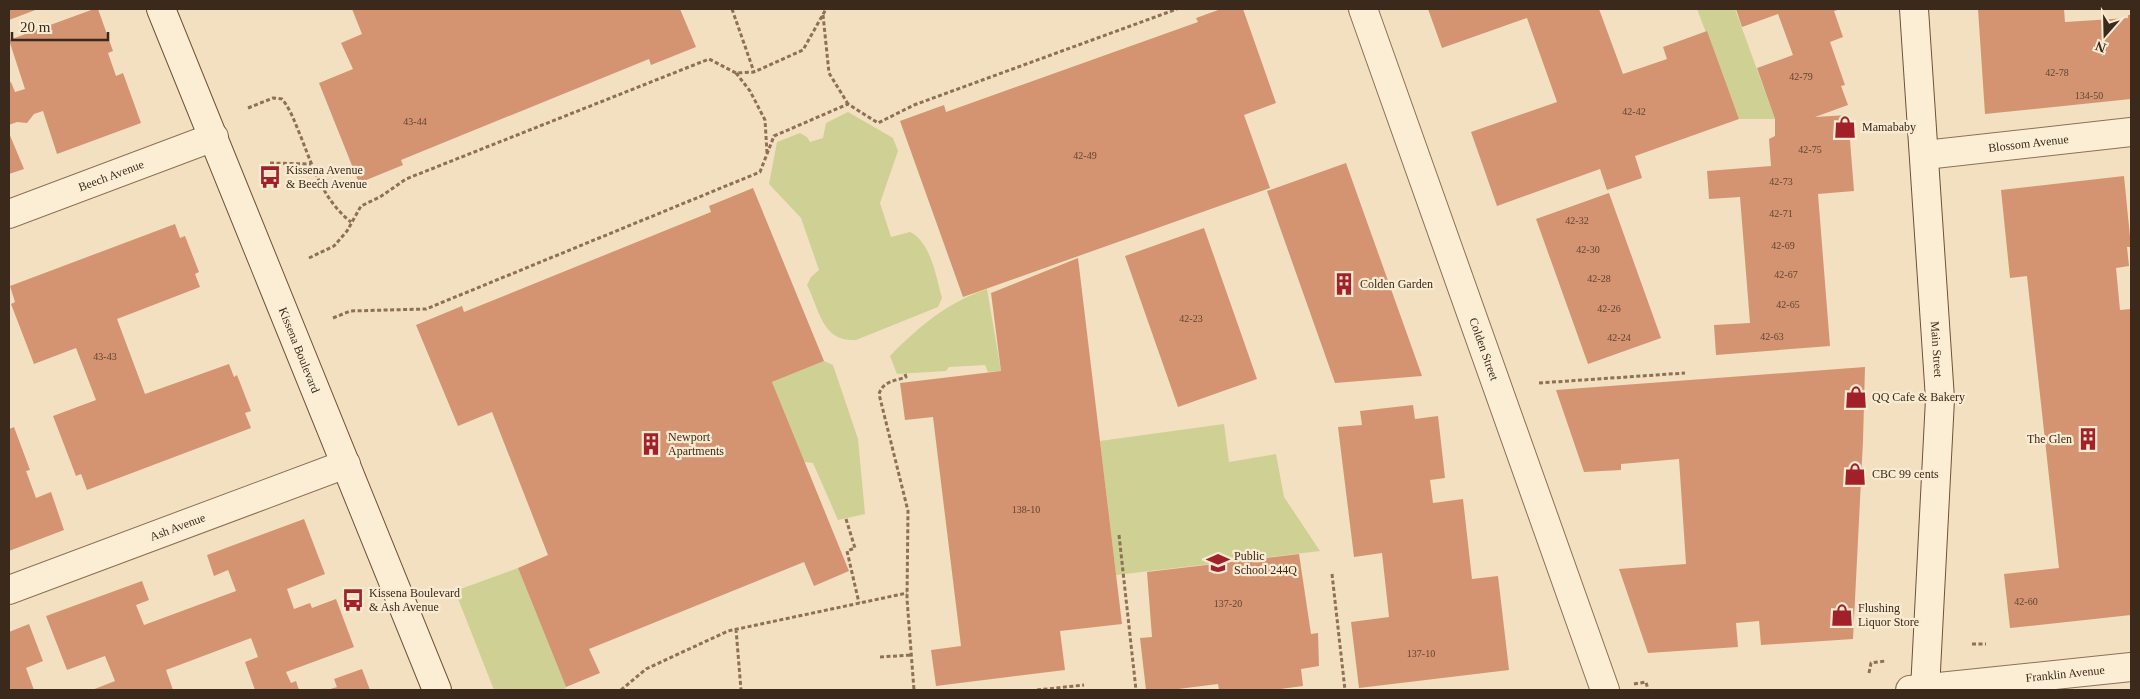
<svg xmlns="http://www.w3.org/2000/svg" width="2140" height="699" viewBox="0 0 2140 699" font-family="Georgia,serif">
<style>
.green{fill:#ced193}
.building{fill:#d49472}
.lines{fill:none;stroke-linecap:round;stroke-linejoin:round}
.minor-casing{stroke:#8d7056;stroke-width:30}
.secondary-casing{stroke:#6f5139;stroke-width:30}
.path{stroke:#8d7056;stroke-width:3;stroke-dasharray:4 2.5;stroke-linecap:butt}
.minor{stroke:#fceed4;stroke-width:28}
.secondary{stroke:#fceed4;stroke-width:28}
.labels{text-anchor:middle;stroke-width:4.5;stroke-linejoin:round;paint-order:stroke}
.number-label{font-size:10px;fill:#614432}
.poi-label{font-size:12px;fill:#3b291c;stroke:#f9ebd1;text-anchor:start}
.street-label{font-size:12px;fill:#3b291c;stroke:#f9ebd1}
</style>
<rect width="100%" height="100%" fill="#f2e0c0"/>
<path class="green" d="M1697 9H1735L1775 119H1739Z
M848 112 893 138 898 151 880 203 891 237 910 232C931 242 936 277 942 298L938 307 856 340C822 342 820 311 807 285L811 277 819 270 801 218 769 184 777 142 800 133 807 137 810 142 823 138 826 123Z
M987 289 1001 371 988 372 985 365 949 367 946 371 897 374 890 356C918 327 948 302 987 289Z
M824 361 833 365 858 439 865 514 838 520 813 463 804 462 772 382Z
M1224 424 1229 462 1276 454 1284 497 1320 551 1116 575 1100 441Z
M518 568 566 687 564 690H494L455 591Z"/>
<path class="building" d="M9 9H38L9 20Z
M94 9H98L113 51 108 53 116 76 123 73 141 123 57 154 43 111 34 114 27 123 17 122 9 125V83L11 82 15 92 25 89 9 40Z
M352 9H680L696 47 651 65 649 59 401 160 403 165 359 183 319 83 353 69 341 43 362 34Z
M1221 9H1243L1276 103 1244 115 1270 188 963 297 900 121 944 105 946 112 1198 22 1196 18Z
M1428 9H1599L1623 74 1667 59 1663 47 1707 31 1739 119 1635 156 1642 178 1607 190 1600 169 1497 206 1471 132 1557 102 1527 18 1442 48Z
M1736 9H1841L1834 11 1843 37 1830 42 1845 85 1841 86 1848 105 1815 117 1848 115 1854 191 1818 194 1830 346 1716 355 1714 325 1750 323 1740 197 1709 199 1707 171 1771 166 1769 139 1775 136V119L1757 68 1793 55 1778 14 1742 27Z
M1978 9H2064L2065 22 2128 18V15H2131V99L1985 114Z
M9 133 24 169 9 174Z
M1346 163 1422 376 1335 383 1267 191Z
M2124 176 2131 247H2127L2129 266 2116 268 2120 310 2131 309V615L2010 628 2004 574 2059 568 2027 276 2010 278 2001 190Z
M753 188 824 361 772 382 849 571 814 586 804 562 589 649 600 673 566 687 518 568 548 555 492 412 458 426 416 325 462 306 464 312 711 212 709 206Z
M1609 193 1661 338 1588 364 1536 219Z
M175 224 180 238 185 236 199 272 195 274 200 287 117 319 145 394 229 364 234 377 237 375 251 411 245 413 251 428 87 490 81 474 76 476 53 416 96 400 76 348 34 364 11 304 15 302 10 286Z
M1204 228 1257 379 1178 407 1125 256Z
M1078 258 1122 624 1060 631 1065 670 936 686 931 650 961 646 933 417 905 420 900 383 1001 371 991 293Z
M1865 367 1863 441 1853 639 1761 645 1759 621 1736 623 1738 647 1648 653 1619 569 1686 564 1679 459 1621 464V470L1584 472 1556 390Z
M1413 405 1415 419 1438 416 1445 478 1430 480 1433 503 1463 499 1472 579 1498 576 1509 670 1359 688 1351 622 1389 617 1382 553 1354 557 1338 427 1362 425 1360 411Z
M14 427 30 470 26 471 36 498 51 492 64 530 9 551V429Z
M304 519 325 574 287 589 294 609 310 603 312 608 336 599 354 647 286 672 291 683 296 681 299 690H255L245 662 258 657 251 638 166 670 173 690H92L115 681 105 656 67 670 46 616 142 581 149 600 136 605 144 625 236 591 228 570 214 576 207 555Z
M1299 554 1311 634 1318 633 1319 666 1301 669 1303 686 1273 690H1219L1218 684 1170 690H1146L1140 638 1152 637 1147 572Z
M29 624 43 661 26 668 34 690H9V632Z
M362 669 370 690H327L337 687 334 679Z"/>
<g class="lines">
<defs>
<g id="minor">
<path id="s1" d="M1363 9 1605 690"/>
<path id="s2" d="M1925 155 2131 132"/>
<path id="s3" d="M9 214 214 137"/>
<path id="s4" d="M9 590 346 464"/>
<path id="s5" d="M1910 690 2131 667"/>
</g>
<g id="secondary">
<path id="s6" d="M161 9 437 690"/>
<path id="s7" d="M1914 9 1940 399 1925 690"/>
</g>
</defs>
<use href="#minor" class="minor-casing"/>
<use href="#secondary" class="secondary-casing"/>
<path class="path" d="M732 9 754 72
M823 15 829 73 848 104
M736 73 750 91 765 120 767 153
M248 108 273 98 282 99C291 110 295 123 301 137 313 168 324 201 351 222
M270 163 311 164
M309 258 334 246 347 231 361 206 380 197 406 179 709 59 736 73 754 72 803 50 826 9
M333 318 350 311 426 309 760 172 774 136 848 104 878 123 914 105 1177 9
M905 374 906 377C895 381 883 381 879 394L908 511 907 599 914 690
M1539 383 1685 373
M846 519 855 548 847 551 859 603
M1119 535 1136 690
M1332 574 1345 690
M736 629 741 690
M1972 644H1986
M880 657 911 655
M1869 673 1871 663 1885 661
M1634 684 1646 682 1648 690
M621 690 646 669 728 631 907 593
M1037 690 1084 685"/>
<use href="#minor" class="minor"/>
<use href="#secondary" class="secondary"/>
</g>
<defs>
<symbol id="shop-bare" viewBox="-9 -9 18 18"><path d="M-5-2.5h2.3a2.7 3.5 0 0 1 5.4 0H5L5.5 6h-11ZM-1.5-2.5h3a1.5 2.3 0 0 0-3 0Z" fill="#a22029" stroke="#f9ebd1" stroke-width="2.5" paint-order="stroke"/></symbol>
<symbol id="bus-bare" viewBox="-9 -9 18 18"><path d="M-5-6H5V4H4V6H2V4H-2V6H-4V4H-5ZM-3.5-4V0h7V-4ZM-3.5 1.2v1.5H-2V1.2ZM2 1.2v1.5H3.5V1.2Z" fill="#a22029" stroke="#f9ebd1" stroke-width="2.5" paint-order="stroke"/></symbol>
<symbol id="building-bare" viewBox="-9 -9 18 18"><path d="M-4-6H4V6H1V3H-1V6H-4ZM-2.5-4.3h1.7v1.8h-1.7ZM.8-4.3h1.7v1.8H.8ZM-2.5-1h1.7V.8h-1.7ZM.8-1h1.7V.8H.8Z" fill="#a22029" stroke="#f9ebd1" stroke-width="2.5" paint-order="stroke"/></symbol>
<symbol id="school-bare" viewBox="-9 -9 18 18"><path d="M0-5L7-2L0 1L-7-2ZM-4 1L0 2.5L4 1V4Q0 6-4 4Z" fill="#a22029" stroke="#f9ebd1" stroke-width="2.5" paint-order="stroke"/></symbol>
</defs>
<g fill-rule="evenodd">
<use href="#shop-bare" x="1829" y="111" width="32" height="32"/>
<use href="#bus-bare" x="254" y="161" width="32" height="32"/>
<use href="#building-bare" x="1328" y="268" width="32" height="32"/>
<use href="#shop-bare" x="1840" y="381" width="32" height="32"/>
<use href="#building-bare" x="2072" y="423" width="32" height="32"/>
<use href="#building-bare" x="635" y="428" width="32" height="32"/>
<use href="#shop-bare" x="1839" y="458" width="32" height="32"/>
<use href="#school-bare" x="1202" y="547" width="32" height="32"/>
<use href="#bus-bare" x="337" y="584" width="32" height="32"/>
<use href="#shop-bare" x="1826" y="599" width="32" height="32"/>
</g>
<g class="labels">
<g class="number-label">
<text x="2057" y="76">42-78</text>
<text x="1801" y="80">42-79</text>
<text x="2089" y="99">134-50</text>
<text x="1634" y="115">42-42</text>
<text x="415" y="125">43-44</text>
<text x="1810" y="153">42-75</text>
<text x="1085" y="159">42-49</text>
<text x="1781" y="185">42-73</text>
<text x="1781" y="217">42-71</text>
<text x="1577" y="224">42-32</text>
<text x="1783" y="249">42-69</text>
<text x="1588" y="253">42-30</text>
<text x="1786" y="278">42-67</text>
<text x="1599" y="282">42-28</text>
<text x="1788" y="308">42-65</text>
<text x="1609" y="312">42-26</text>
<text x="1191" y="322">42-23</text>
<text x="1772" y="340">42-63</text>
<text x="1619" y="341">42-24</text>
<text x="105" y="360">43-43</text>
<text x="1026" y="513">138-10</text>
<text x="2026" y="605">42-60</text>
<text x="1228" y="607">137-20</text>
<text x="1421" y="657">137-10</text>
</g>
<g class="poi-label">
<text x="1862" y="131">Mamababy</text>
<text x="286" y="174">Kissena Avenue<tspan x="286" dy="14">&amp; Beech Avenue</tspan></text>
<text x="1360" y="288">Colden Garden</text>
<text x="1872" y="401">QQ Cafe &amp; Bakery</text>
<text x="668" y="441">Newport<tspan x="668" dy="14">Apartments</tspan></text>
<text x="2072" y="443" text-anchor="end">The Glen</text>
<text x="1872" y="478">CBC 99 cents</text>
<text x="1234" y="560">Public<tspan x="1234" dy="14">School 244Q</tspan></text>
<text x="369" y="597">Kissena Boulevard<tspan x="369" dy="14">&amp; Ash Avenue</tspan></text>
<text x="1858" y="612">Flushing<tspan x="1858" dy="14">Liquor Store</tspan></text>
</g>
<g class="street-label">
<text dy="4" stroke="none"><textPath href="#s2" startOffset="104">Blossom Avenue</textPath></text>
<text dy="4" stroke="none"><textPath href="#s3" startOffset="109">Beech Avenue</textPath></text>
<text dy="4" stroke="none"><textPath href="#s6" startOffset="368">Kissena Boulevard</textPath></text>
<text dy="4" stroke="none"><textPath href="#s1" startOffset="361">Colden Street</textPath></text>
<text dy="4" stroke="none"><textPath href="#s7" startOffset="341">Main Street</textPath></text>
<text dy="4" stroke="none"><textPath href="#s4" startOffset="180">Ash Avenue</textPath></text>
<text dy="4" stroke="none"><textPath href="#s5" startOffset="156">Franklin Avenue</textPath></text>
</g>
</g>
<rect width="2140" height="699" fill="none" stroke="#3b291c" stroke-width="20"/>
<g transform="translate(2105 35) rotate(200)" stroke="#f9ebd1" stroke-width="4" paint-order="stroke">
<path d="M0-4L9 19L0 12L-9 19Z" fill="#3b291c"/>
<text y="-8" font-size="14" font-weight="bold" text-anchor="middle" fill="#3b291c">N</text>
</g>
<path d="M12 32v8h96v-8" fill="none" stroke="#3b291c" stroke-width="2.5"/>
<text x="20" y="32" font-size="15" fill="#3b291c" stroke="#f9ebd1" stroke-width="4" paint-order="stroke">20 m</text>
</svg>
